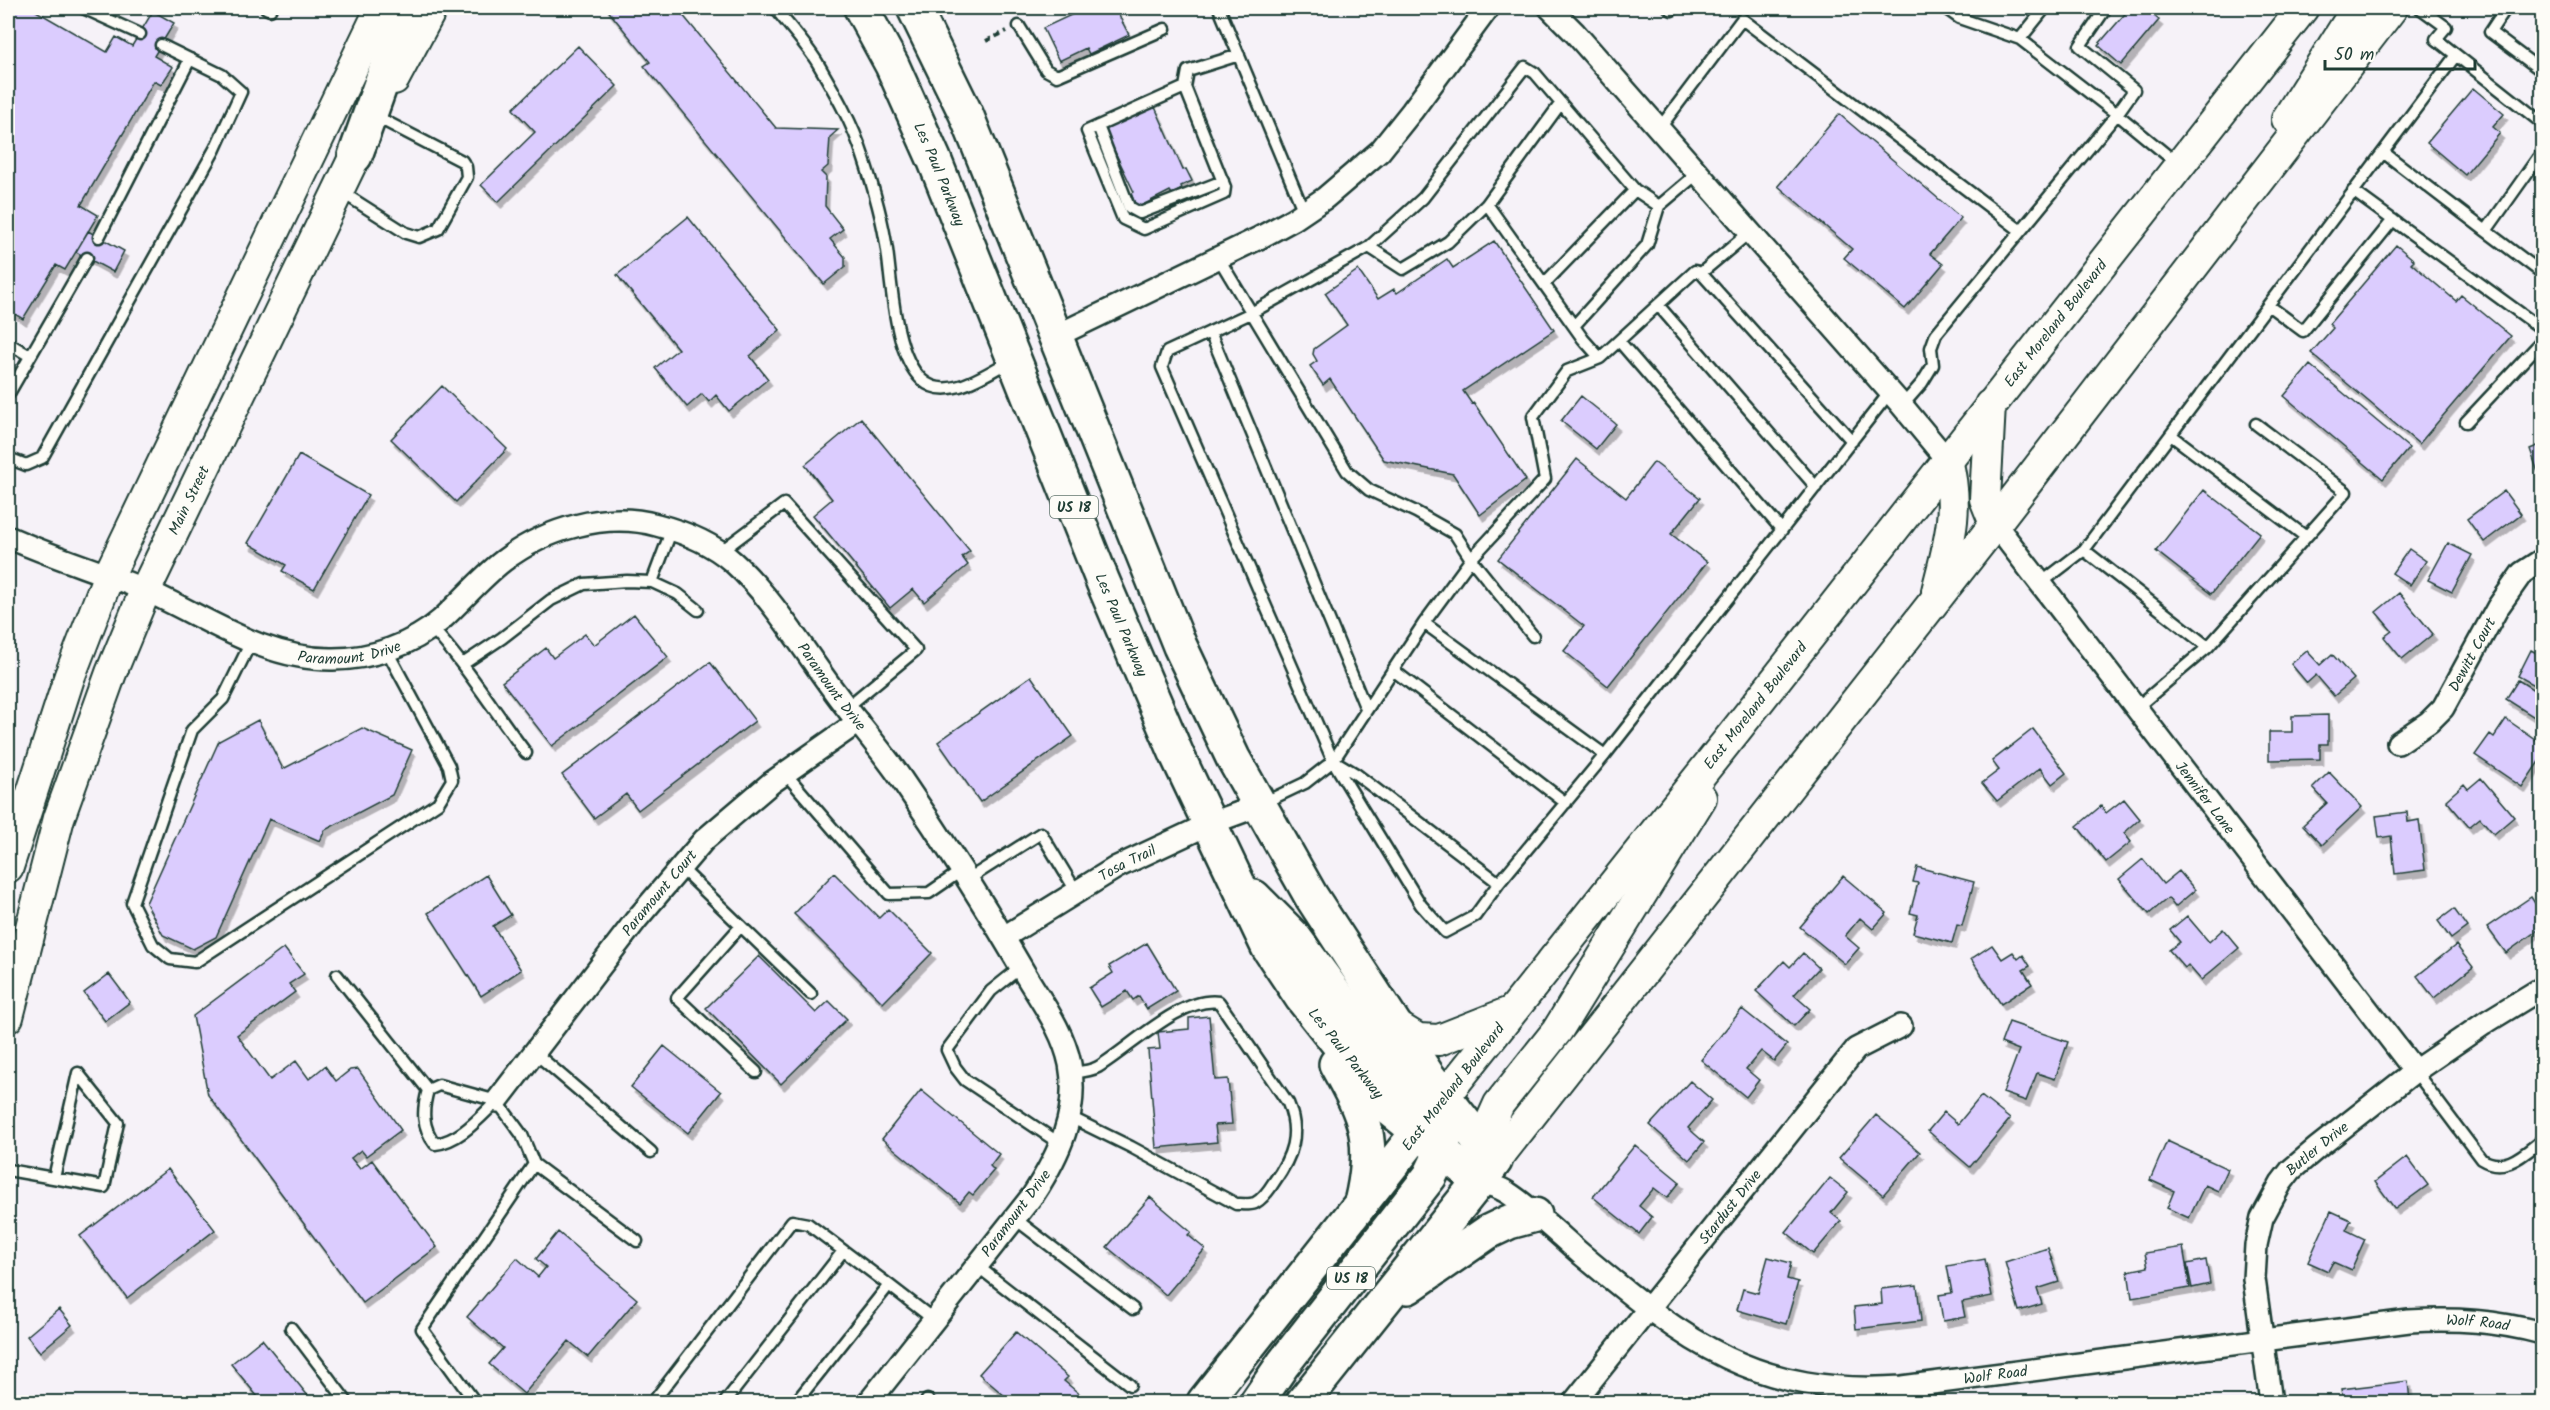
<svg xmlns="http://www.w3.org/2000/svg" width="2550" height="1410" viewBox="0 0 2550 1410" font-family="Kalam,sans-serif">
<style>
.building{fill:#dbccfe;stroke:#1f3d34;stroke-width:1.5;filter:url(#shadow)}
.lines{fill:none;stroke-linecap:round;stroke-linejoin:round}
.service-casing{stroke:#1f3d34;stroke-width:15}
.minor-casing{stroke:#1f3d34;stroke-width:26}
.secondary-casing{stroke:#1f3d34;stroke-width:34}
.primary-casing{stroke:#1f3d34;stroke-width:38}
.path{stroke:#1f3d34;stroke-width:4;stroke-dasharray:6 4.5;stroke-linecap:butt}
.service{stroke:#fdfcf7;stroke-width:10}
.minor{stroke:#fdfcf7;stroke-width:21}
.secondary{stroke:#fdfcf7;stroke-width:30}
.primary{stroke:#fdfcf7;stroke-width:33}
.labels{text-anchor:middle;stroke-width:4.5;stroke-linejoin:round;paint-order:stroke}
.shield{fill:#fdfcf7;stroke:#62766e;stroke-width:1.5}
.shield-label{font-size:14px;font-weight:bold;fill:#1f3d34}
.street-label{font-size:15px;fill:#1f3d34;stroke:#fdfcf7}
</style>
<defs>
<filter id="shadow"><feDropShadow dx="3.5" dy="6" stdDeviation="0" flood-color="#0004"/></filter>
</defs>
<rect width="100%" height="100%" fill="#f6f2f8"/>
<filter id="ink" filterUnits="userSpaceOnUse"><feTurbulence type="fractalNoise" baseFrequency=".0167" numOctaves="2"/><feDisplacementMap in="SourceGraphic" scale="12" xChannelSelector="R" yChannelSelector="G"/><feConvolveMatrix kernelMatrix="1 2 1 2 8 2 1 2 1" color-interpolation-filters="sRGB"/></filter>
<g filter="url(#ink)">
<path class="building" d="M8 8H31L107 52 116 37 132 46 153 11 174 23 154 56 173 67 161 85 154 81 81 205 98 215 65 270 56 265 23 319 8 310Z
M606 8H677L776 128 838 130 830 137 828 166 821 172 826 177 825 206 843 229 830 239 845 257V267L824 284 644 66 650 62Z
M1086 8H1115L1129 35 1089 54 1086 48 1059 61 1043 28Z
M2130 8H2144L2159 20 2121 65 2098 45Z
M578 46 617 86 498 202 481 185 535 132 513 109Z
M2473 88 2504 114 2493 127 2500 133 2465 175 2427 143Z
M1155 107 1183 170 1186 169 1192 181 1181 186 1182 189 1172 194 1170 191 1137 208 1131 194 1134 192 1104 129Z
M1839 114 1961 218 1930 254 1943 264 1905 309 1844 258 1852 249 1778 186Z
M688 217 780 330 750 356 768 379 729 411 716 395 709 402 702 394 687 407 655 368 678 349 617 275Z
M88 231 124 251 113 272 76 252Z
M1494 241 1554 330 1463 391 1472 404 1474 403 1526 480 1480 515 1453 474 1384 460 1330 379 1323 385 1310 366 1317 361 1313 354 1314 349 1347 325 1325 293 1358 270 1378 299 1394 289 1397 293 1447 259 1453 268Z
M2396 245 2414 260 2411 263 2456 301 2461 295 2511 336 2419 444 2311 353 2333 328 2329 324Z
M2310 365 2409 448 2383 479 2284 396Z
M442 386 507 449 456 502 391 439Z
M1581 396 1616 424 1596 449 1561 421Z
M861 418 970 551 962 557 968 565 924 602 913 589 890 608 813 515 832 499 805 465Z
M2542 444V484L2530 449Z
M299 455 368 495 314 589 282 571 286 565 248 543Z
M1577 459 1626 498 1654 462 1700 498 1671 534 1707 562 1608 686 1564 651 1584 626 1498 559Z
M2204 490 2260 533 2211 594 2156 551Z
M2504 491 2521 514 2484 542 2467 519Z
M2448 543 2472 555 2452 592 2428 580Z
M2409 549 2426 561 2410 585 2392 573Z
M2399 593 2433 634 2402 659 2384 637 2392 631 2376 612Z
M634 614 668 657 552 746 502 682 546 648 553 658 585 634 594 645Z
M2531 650 2542 656V689L2518 676Z
M2307 651 2320 665 2332 654 2354 679 2334 696 2316 675 2307 683 2291 664Z
M710 662 755 721 638 810 626 794 594 818 562 775Z
M1031 676 1073 736 980 802 938 742Z
M2518 680 2542 695V722L2506 699Z
M2328 715V744H2320V759L2269 760V732H2292V716Z
M2506 719 2542 744V757L2522 787 2475 755 2490 734 2494 737Z
M258 720 283 769 362 728 412 750 392 795 325 830 320 841 269 819 216 937 193 949 163 935 146 903 219 741Z
M2033 729 2066 773 2052 784 2040 768 1997 801 1982 783 1999 770 1992 761Z
M2329 772 2362 807 2322 845 2303 825 2327 803 2313 788Z
M2481 778 2514 817 2494 834 2480 818 2469 827 2446 800 2464 784 2468 789Z
M2124 799 2140 819 2124 833 2131 842 2106 862 2077 826 2101 806 2106 813Z
M2407 812 2408 822 2419 820 2425 870 2395 874 2391 836 2379 838 2376 816Z
M2143 859 2163 884 2179 871 2195 890 2175 907 2168 898 2149 914 2119 879Z
M1917 867 1974 882 1962 926 1957 925 1952 943 1913 933 1918 915 1910 913 1918 883 1913 882Z
M834 873 879 918 888 909 932 953 883 1003 794 914Z
M486 875 511 915 493 926 521 970 481 996 428 913Z
M1843 876 1887 913 1873 929 1860 918 1845 936 1859 948 1845 964 1800 927Z
M2531 897 2542 914V927L2506 953 2487 927Z
M2454 909 2467 927 2451 939 2438 921Z
M2187 916 2209 942 2223 929 2239 948 2201 980 2188 965 2185 968 2169 950 2180 942 2170 930Z
M1147 943 1176 991 1147 1009 1139 996 1133 1000 1127 991 1101 1007 1089 988 1113 973 1109 966Z
M1992 945 2002 959 2013 952 2018 959 2023 955 2030 966 2023 970 2032 984 2001 1004 1971 959Z
M2456 945 2473 967 2434 998 2417 976Z
M284 948 304 974 289 984 295 992 237 1035 270 1080 296 1061 309 1079 325 1066 336 1081 350 1070 358 1069 401 1130 366 1156 361 1150 351 1158 360 1169 372 1160 437 1247 363 1303 208 1095 193 1016Z
M1803 953 1819 968 1794 995 1810 1009 1794 1026 1756 991 1784 961 1790 967Z
M759 956 816 1013 829 1001 847 1019 781 1084 706 1008Z
M109 974 130 1002 105 1021 84 993Z
M1742 1009 1787 1045 1774 1061 1761 1051 1746 1069 1759 1080 1746 1097 1701 1060Z
M1209 1016 1215 1080 1228 1079 1232 1124 1215 1125 1217 1142 1156 1148 1148 1050 1160 1049 1158 1032 1189 1029V1018Z
M2009 1022 2068 1042 2055 1079 2037 1073 2026 1101 2003 1093 2019 1050 2001 1043Z
M664 1046 721 1092 688 1133 631 1087Z
M1690 1081 1712 1100 1688 1128 1704 1142 1689 1160 1650 1125Z
M921 1090 999 1154 990 1166 994 1170 973 1195 969 1192 960 1203 882 1139Z
M1981 1096 2010 1119 1970 1167 1928 1131 1944 1112 1958 1124Z
M1876 1115 1920 1152 1883 1195 1839 1158Z
M2167 1141 2228 1169 2218 1191 2205 1185 2189 1218 2167 1208 2174 1191 2150 1180Z
M1635 1145 1680 1182 1667 1198 1654 1188 1639 1206 1652 1217 1639 1234 1593 1197Z
M2407 1157 2428 1185 2395 1209 2375 1182Z
M168 1169 215 1230 127 1298 80 1236Z
M1830 1178 1848 1192 1831 1213 1841 1221 1813 1254 1786 1232Z
M1150 1197 1191 1232 1188 1235 1205 1249 1166 1295 1107 1247Z
M2331 1211 2351 1220 2346 1230 2365 1239 2351 1270 2333 1262 2328 1271 2308 1262Z
M558 1232 637 1299 588 1357 569 1341 524 1394 489 1364 503 1348 467 1317 517 1258 538 1277 546 1267 536 1259Z
M2183 1247 2190 1288 2132 1298 2128 1271 2148 1267 2145 1253Z
M2048 1248 2059 1282 2037 1289 2042 1304 2019 1311 2005 1262Z
M1768 1257 1791 1263 1787 1279 1798 1282 1786 1324 1737 1310 1743 1289 1758 1293Z
M1985 1259 1992 1296 1962 1302 1965 1317 1943 1321 1939 1295 1952 1293 1947 1266Z
M2206 1260 2210 1284 2192 1288 2187 1264Z
M1917 1285 1921 1321 1856 1329 1854 1307 1882 1304 1881 1289Z
M59 1309 72 1325 40 1352 27 1336Z
M1016 1332 1068 1377 1064 1381 1088 1401 1086 1402H1012L979 1374Z
M262 1339 313 1402H262L231 1364Z
M2408 1381 2410 1402H2343L2341 1389Z"/>
<g class="lines">
<defs>
<path id="service" d="M83 8 140 34
M266 8 270 10 271 8
M775 8C789 26 805 43 817 62 834 91 853 124 863 156 872 183 883 222 887 250 892 285 894 354 922 380 947 403 987 373 1010 361
M1219 8 1304 212
M1669 8 1672 10 1675 8
M1945 8 1959 18 2020 39
M2045 8 2020 39 2117 114 2134 90 2080 46 2106 8
M2420 8 2446 27 2436 39 2542 123
M2506 8 2490 32 2542 71
M1019 26 1046 70 1057 76 1165 29
M1185 87 1087 131 1123 219 1144 229 1224 194 1225 187 1185 87 1188 71 1239 55
M1098 126 1129 207 1140 213 1223 181
M1659 129 1742 19 2021 231
M2383 152 2486 231
M2542 152 2486 231 2542 273
M1698 173 1659 206 1635 190 1535 73 1525 67 1423 198 1369 247 1251 313 1167 352 1162 367 1333 761 1421 905 1445 932 1475 916 1499 883 1605 755 1890 392
M340 191 406 233 419 237 438 229 467 177 466 167 462 161 373 115
M2353 191 2542 329
M1487 204 1561 103
M99 237 190 59
M1369 247 1403 269 1448 242 1487 204 1583 339 1600 358
M1218 257 1347 471 1369 490 1416 512 1455 534 1471 559 1424 623 1333 761 1305 783 1261 804
M1701 273 1750 232
M1544 284 1635 190
M1658 305 1816 487
M2268 305 2303 331 2393 220
M1574 326 1647 245 1659 206
M1210 332 1366 709
M1619 341 1782 530
M8 343 30 356
M8 395 87 258
M1902 406 1922 383 1933 365 1931 348 1936 334 2117 114 2179 165
M2466 422 2542 341
M2171 435 2306 537
M8 458 26 465 42 458 215 149 241 92 222 75 161 45
M720 552 784 504 916 650 846 708
M652 582 672 529
M2041 583 2084 550
M1424 623 1605 755
M431 627C467 666 494 711 526 753
M1533 636 1471 559 1545 479 1533 417 1567 371 1600 358 1695 271 1701 273 1852 441
M251 642 223 699 192 730 132 903 153 945 170 959 195 962 438 803 452 780 449 766 386 649
M2208 647 2084 550 2456 55
M463 664 502 638 551 600 584 584 627 581 652 582 678 594 698 610
M1393 670 1566 803
M2136 708 2208 647 2346 492 2256 424
M1336 762 1356 774 1499 883
M785 773 889 894 929 893 961 871
M8 793 27 799
M679 866 811 994
M967 880 1041 833 1076 891
M741 926 677 998 756 1072
M1021 967 991 991 947 1050 955 1067 965 1080 1062 1145
M337 975 428 1090
M534 1052 651 1152
M2415 1071 2481 1159C2505 1174 2524 1154 2542 1140
M497 1101C479 1118 460 1141 435 1144 422 1127 422 1111 428 1090L439 1085 497 1101 522 1135 534 1164 637 1241
M1070 1117 1131 1147 1236 1204C1241 1204 1250 1205 1255 1203 1263 1199 1269 1190 1274 1182 1292 1157 1301 1134 1288 1103L1219 1002C1181 996 1130 1048 1098 1067 1091 1071 1080 1072 1071 1073
M8 1170 104 1187 118 1123 78 1073 54 1178
M1014 1218 1133 1309
M976 1265 1130 1385
M889 1285 933 1319
M291 1328 347 1402
M475 1402 422 1329 534 1164
M653 1402 792 1221 808 1224 889 1285 796 1402
M725 1402 843 1251
M926 1402 927 1400 930 1402"/>
<g id="minor">
<path d="M1550 8 1575 33 1899 402 1947 460"/>
<path d="M1056 336 1259 238 1294 219 1325 198 1380 151 1412 111 1488 8"/>
<path id="s1" d="M1995 524 2415 1071"/>
<path id="s2" d="M8 537C52 557 100 571 145 590 206 617 264 660 333 659 371 659 412 645 441 620 462 601 481 578 503 561 545 529 605 511 657 525 684 532 712 543 733 562 773 598 802 648 834 691 855 720 879 747 900 777 944 841 986 907 1025 974 1042 1003 1063 1030 1070 1064 1079 1113 1059 1155 1033 1195L869 1402"/>
<path id="s3" d="M2398 743 2429 722 2443 708 2498 607 2522 573 2542 560"/>
<path id="s4" d="M1004 937 1117 867 1209 824 1258 806"/>
<path id="s5" d="M497 1101 636 920 704 840 771 783 858 722"/>
<path id="s6" d="M1479 1181C1488 1185 1500 1187 1508 1193 1534 1210 1558 1234 1581 1254 1687 1343 1757 1397 1902 1387L2409 1321C2457 1318 2496 1321 2542 1333"/>
<path id="s7" d="M1574 1402 1856 1049 1901 1026"/>
<path id="s8" d="M2271 1402 2254 1279 2256 1245 2262 1218 2281 1183 2291 1170 2317 1148 2415 1071 2488 1021 2542 988"/>
</g>
<g id="secondary">
<path d="M394 79 432 8"/>
<path d="M2287 119 2357 8"/>
<path d="M1990 405 1985 499 1995 524"/>
<path d="M1937 591C1949 543 1960 510 1947 460"/>
<path d="M8 867 69 678 108 577 381 8"/>
<path id="s9" d="M8 1017 59 818 111 673 145 591 365 135"/>
<path d="M1395 1025 1418 1039 1439 1040 1510 1012"/>
<path id="s10" d="M1444 1097 1737 729 2303 8"/>
<path d="M1495 1161 1995 524 2392 8"/>
<path d="M1479 1165 1481 1144 1499 1104 1557 1031 1701 798"/>
</g>
<g id="primary">
<path id="s11" d="M861 8 892 65 934 159 1103 582 1177 755 1268 947 1302 998 1391 1110 1479 1181"/>
<path d="M914 8 966 114 1180 646 1233 758 1311 896 1428 1076 1495 1161"/>
<path d="M355 156 408 8"/>
<path d="M1254 897 1294 937 1414 1101"/>
<path d="M1336 1064C1366 1118 1376 1140 1361 1203"/>
<path d="M1408 1287 1488 1232 1509 1222 1535 1215"/>
<path d="M1204 1402 1432 1114"/>
<path d="M1257 1402 1283 1364 1430 1176 1442 1151 1446 1132"/>
<path d="M1303 1402 1492 1165"/>
</g>
</defs>
<use href="#service" class="service-casing"/>
<use href="#minor" class="minor-casing"/>
<use href="#secondary" class="secondary-casing"/>
<use href="#primary" class="primary-casing"/>
<path class="path" d="M986 41 1007 31"/>
<use href="#service" class="service"/>
<use href="#minor" class="minor"/>
<use href="#secondary" class="secondary"/>
<use href="#primary" class="primary"/>
</g>
</g>
<g class="labels">
<g class="shield">
<rect x="1050" y="496" width="48" height="22" rx="4.5"/>
<rect x="1327" y="1267" width="48" height="22" rx="4.5"/>
</g>
<g class="shield-label">
<text x="1074" y="512">US 18</text>
<text x="1351" y="1283">US 18</text>
</g>
<g class="street-label">
<text dy="5" stroke="none"><textPath href="#s11" startOffset="184">Les Paul Parkway</textPath></text>
<text dy="5" stroke="none"><textPath href="#s10" startOffset="986">East Moreland Boulevard</textPath></text>
<text dy="5" stroke="none"><textPath href="#s9" startOffset="549">Main Street</textPath></text>
<text dy="5" stroke="none"><textPath href="#s11" startOffset="670">Les Paul Parkway</textPath></text>
<text dy="5" stroke="none"><textPath href="#s2" startOffset="366">Paramount Drive</textPath></text>
<text dy="5" stroke="none"><textPath href="#s3" startOffset="118">Dewitt Court</textPath></text>
<text dy="5" stroke="none"><textPath href="#s2" startOffset="960">Paramount Drive</textPath></text>
<text dy="5" stroke="none"><textPath href="#s10" startOffset="500">East Moreland Boulevard</textPath></text>
<text dy="5" stroke="none"><textPath href="#s1" startOffset="345">Jennifer Lane</textPath></text>
<text dy="5" stroke="none"><textPath href="#s4" startOffset="144">Tosa Trail</textPath></text>
<text dy="5" stroke="none"><textPath href="#s5" startOffset="264">Paramount Court</textPath></text>
<text dy="5" stroke="none"><textPath href="#s11" startOffset="1156">Les Paul Parkway</textPath></text>
<text transform="translate(1453 1087) rotate(-52)" y="5">East Moreland Boulevard</text>
<text dy="5" stroke="none"><textPath href="#s8" startOffset="276">Butler Drive</textPath></text>
<text dy="5" stroke="none"><textPath href="#s7" startOffset="250">Stardust Drive</textPath></text>
<text transform="translate(1016 1213) rotate(-53)" y="5">Paramount Drive</text>
<text dy="5" stroke="none"><textPath href="#s6" startOffset="1066">Wolf Road</textPath></text>
<text dy="5" stroke="none"><textPath href="#s6" startOffset="580">Wolf Road</textPath></text>
</g>
</g>
<rect width="2550" height="1410" fill="none" stroke="#fdfcf7" stroke-width="30"/>
<rect x="15" y="15" width="2520" height="1380" fill="none" stroke="#1f3d34" stroke-width="2" filter="url(#ink)"/>
<path d="M2325 60v9h150v-9" fill="none" stroke="#1f3d34" stroke-width="3"/>
<text x="2334" y="60" font-size="18" fill="#1f3d34" stroke="#fdfcf7" stroke-width="4.5" paint-order="stroke">50 m</text>
</svg>
